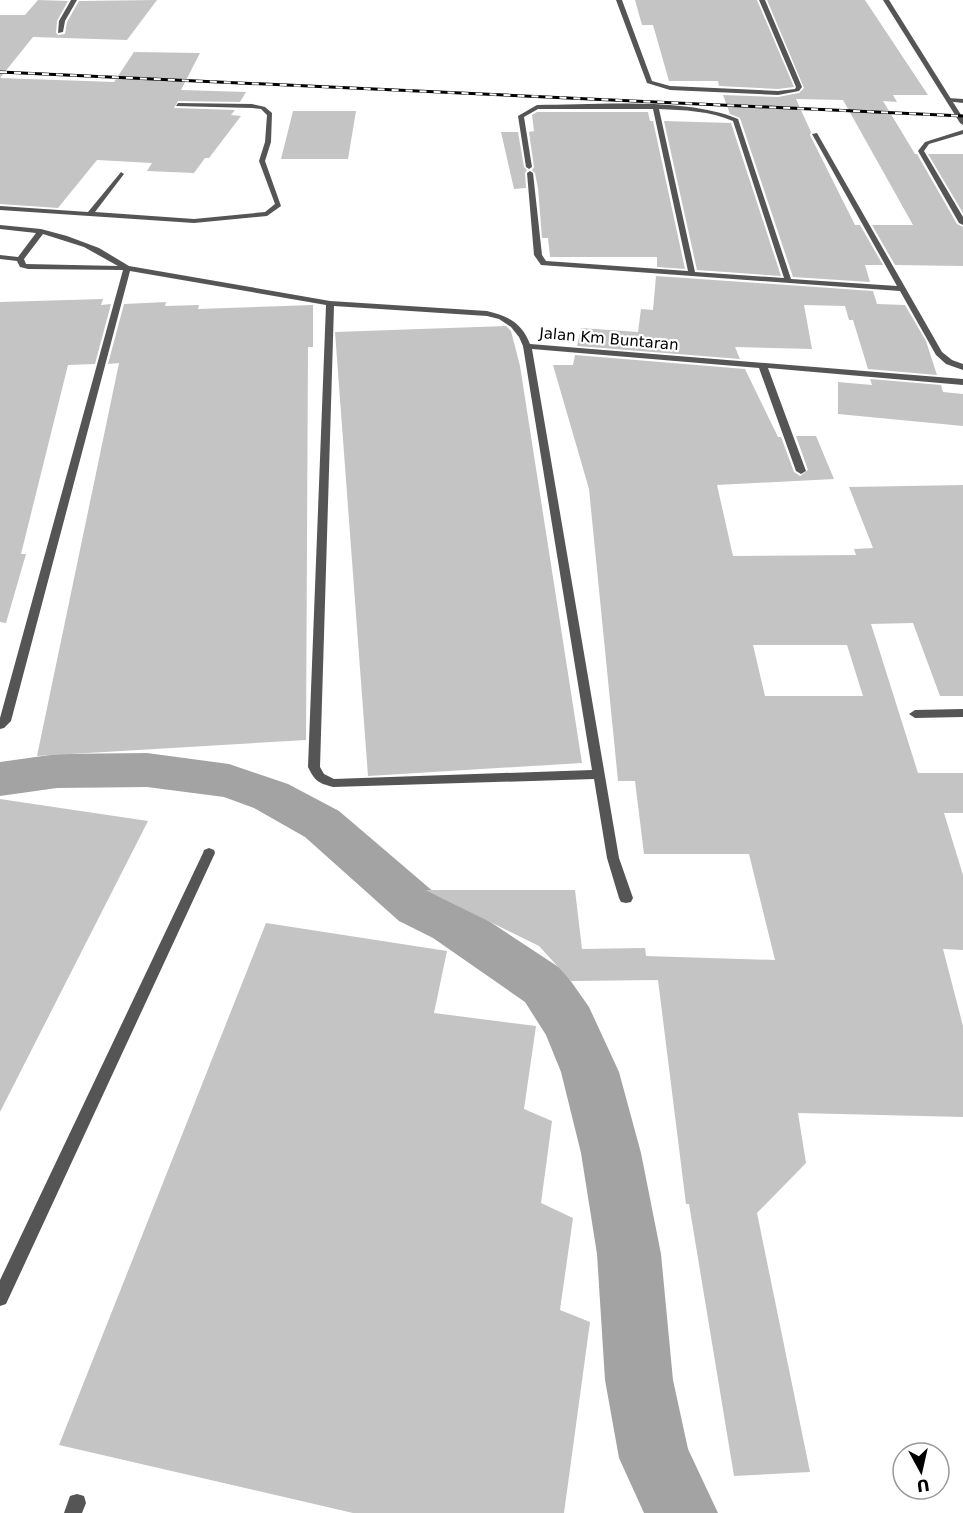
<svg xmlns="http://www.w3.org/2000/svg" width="963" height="1513" viewBox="0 0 963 1513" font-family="'DejaVu Sans',sans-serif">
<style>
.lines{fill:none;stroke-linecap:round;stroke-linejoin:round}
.river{fill:#a3a3a3;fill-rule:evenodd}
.building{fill:#c4c4c4;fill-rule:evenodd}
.service{fill:#555;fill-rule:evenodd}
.minor{fill:#555;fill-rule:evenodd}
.rail-casing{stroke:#000;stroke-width:3}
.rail{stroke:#fff;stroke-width:2;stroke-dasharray:7;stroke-linecap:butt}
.labels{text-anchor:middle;stroke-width:4.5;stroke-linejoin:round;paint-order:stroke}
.far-street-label{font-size:15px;fill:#000;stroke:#fff}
</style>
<rect width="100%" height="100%" fill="#fff"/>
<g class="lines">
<path class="river" d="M147 753 229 764 288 784 339 811 435 893 469 908 563 970 589 1007 619 1072 641 1153 661 1254 673 1380 688 1449 718 1513H644L619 1458 605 1380 597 1254 581 1153 561 1072 546 1035 525 1002 433 938 399 921 305 837 254 808 224 797 147 787 57 788 0 796V762L57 754Z"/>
</g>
<path class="building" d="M38 0 68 1 57 21 56 33 58 35 65 34 67 22 79 1 157 0 127 40 33 37 0 78 114 82 134 52 200 53 181 90 246 92 240 102 178 101 174 108 235 110 231 115 241 116 209 158H205L194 173 147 171 152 163 97 160 58 208 0 204V15H25Z
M635 0H757L794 87 778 89 719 86 718 81H669L653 25H642Z
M767 0H865L928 95H893L897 102 883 101 915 154H917L957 224 963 227V266L895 265 872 225H913L843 100 796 99 811 132 810 135 855 225H860L883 265H865L870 282 793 277 740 118 730 114 723 95 778 97 799 93 804 88Z
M293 111H356L348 159H281Z
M537 112H648L650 121H653L685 269 657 267V257H550L548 238H542L538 188 535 173 532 170 534 167 529 132 534 131 532 115Z
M664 121 731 123 781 276 697 270Z
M501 132H518L524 167 527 170 525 173 526 188 514 189Z
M928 154H963V213Z
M656 276 873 291 877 304 905 305 926 341 937 375 868 369 853 320H849L845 306 804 305 812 349 735 347 740 359 577 346 581 328 638 332 641 309 653 310Z
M103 299 101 305 111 304 95 364 68 365 21 554H26L6 623 0 622V302Z
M166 302 165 306 199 305 198 309 313 305V347H308L306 740 37 756 119 363 108 364 124 304Z
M506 326 511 331 520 366 582 763 368 776 335 332Z
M575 355 745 369 778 437H781L794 472 800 476 808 470 796 436H816L834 479 717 485 733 556 856 555 854 549 873 548 849 487 963 485V696H940L913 623 871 624 918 773H963V813H944L963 875V950L943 949 963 1026V1117L798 1113 806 1163 757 1213 810 1472 734 1476 689 1204H686L658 980 571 981 539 946 425 890H575L582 949 645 948 646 956 775 960 749 854H644L635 781H618L589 489 553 365H573ZM753 645H847L863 696H765Z
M870 379 941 385 943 392 963 394V426L838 414V382L872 385Z
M0 799 148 821 0 1112Z
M266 923 447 951 434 1013 536 1026 524 1109 552 1121 541 1203 573 1218 560 1310 590 1322 564 1513H353L59 1445Z"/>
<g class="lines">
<path class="service" d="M71 0H77L65 21 63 32 58 33 59 21Z
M616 0H622L652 81 670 86 778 91 795 89 796 87 759 0H765L802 87 799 91 778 95 670 90 647 83Z
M948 98 963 99V103L946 101Z
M178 103 252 104 265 107 272 113 271 142 265 161 281 206 267 216 194 223 0 210V206L88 212 121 172 124 174 95 212 194 219 265 212 275 204 259 161 265 142 267 115 261 109 252 108 176 106Z
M537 105C595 105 686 97 738 119L791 279 897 286 812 134 817 133 942 352 952 360 963 364V370L946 364 936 355 900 291 541 265 534 255 527 173 530 171 533 173 542 255 546 261 688 271 653 109H538L524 117 532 167 529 169 526 167 518 116ZM659 109C684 110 710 111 733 121L784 278 695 272Z
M963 130V134L929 144 924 151 963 217V225L959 223 918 151 925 142Z
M0 225 41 229 67 236 99 248 129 266 330 301 487 311C508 316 522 323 530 344L963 379V385L768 368 806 471 801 474 796 471 759 368 532 349 619 858 633 898 631 902 626 903 621 902 619 898 607 858 594 779 333 787C318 783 315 781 308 767L326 305 130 271 11 721 4 728 0 729V718L123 270 28 269 20 267 17 261 0 259V255L18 257 36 233 0 229ZM43 234 84 247 118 266 26 264 24 259ZM334 306 487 316 499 319 511 327 519 337 523 346 592 770 334 779 324 774 320 767Z
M963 709V717L915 718 909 714 915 710Z
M209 848 214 850 215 853 6 1304 0 1306V1280L203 853 204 850Z
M77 1494 84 1496 86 1503 82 1513H64L70 1496Z"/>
<path class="minor" d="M883 0H889L963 118V125L960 123Z"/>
<defs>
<path id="rail" d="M0 72 963 116"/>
</defs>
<use href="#rail" class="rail-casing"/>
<use href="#rail" class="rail"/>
</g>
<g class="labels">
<g class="far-street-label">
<text transform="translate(609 339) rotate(5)" y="5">Jalan Km Buntaran</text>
</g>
</g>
<g transform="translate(921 1471) rotate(172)"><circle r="28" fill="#ffffff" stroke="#999999" stroke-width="1.5"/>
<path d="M0-4.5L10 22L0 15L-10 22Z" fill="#000000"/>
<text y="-9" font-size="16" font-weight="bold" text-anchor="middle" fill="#000000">U</text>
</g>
</svg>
